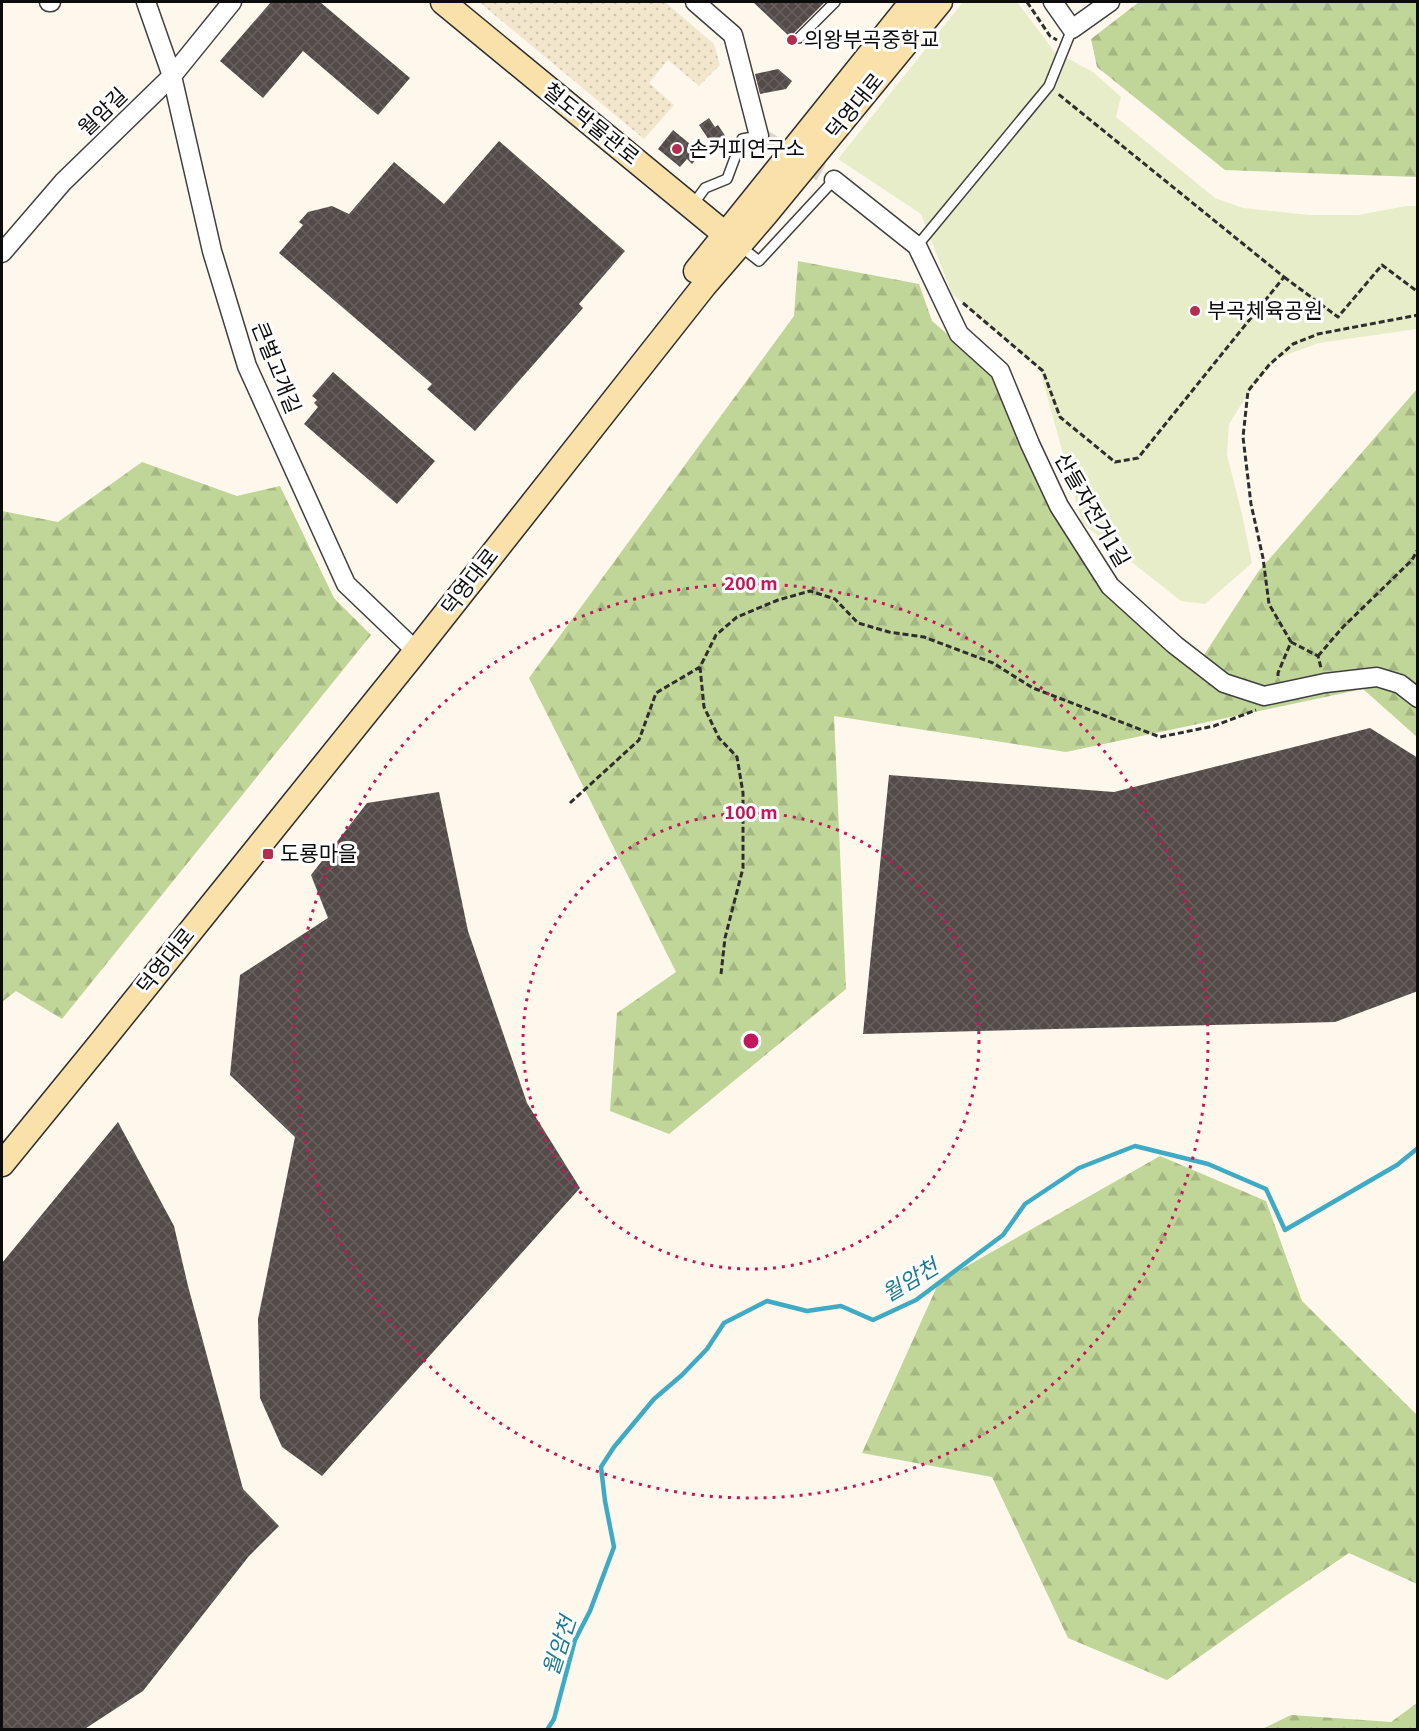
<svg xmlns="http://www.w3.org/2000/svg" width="1419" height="1731" viewBox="0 0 1419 1731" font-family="Georgia,'Noto Sans KR',serif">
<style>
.farmland{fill:url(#farmland-dots)}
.forest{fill:url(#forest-firs)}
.pitch{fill:#e8edc9}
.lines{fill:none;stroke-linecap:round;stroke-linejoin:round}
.stream{stroke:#3faac4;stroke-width:4.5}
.building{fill:url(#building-cross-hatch)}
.street-tunnel{stroke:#dad4ca;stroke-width:18;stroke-dasharray:18 9;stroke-linecap:butt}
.lane-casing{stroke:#3f3f3f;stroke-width:12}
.street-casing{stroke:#3f3f3f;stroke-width:21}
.secondary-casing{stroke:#2e2e2e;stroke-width:27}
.path{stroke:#2e2e2e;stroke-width:3;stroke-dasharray:6 3;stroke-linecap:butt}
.lane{stroke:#fff;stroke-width:9}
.street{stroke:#fff;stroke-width:18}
.secondary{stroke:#fae1aa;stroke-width:24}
.ring{fill:none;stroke:#c2185b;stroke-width:3;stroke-dasharray:3 6}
.poi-dot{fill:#b22d4e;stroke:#fff;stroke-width:2}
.labels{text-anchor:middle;stroke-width:6;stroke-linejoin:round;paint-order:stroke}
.poi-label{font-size:21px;fill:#0c0c0c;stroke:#fff;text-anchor:start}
.street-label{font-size:21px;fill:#0c0c0c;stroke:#fff}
.water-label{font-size:22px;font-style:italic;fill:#1d7995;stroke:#fff}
.centre{fill:#c2185b;stroke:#fff;stroke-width:3}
.ring-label{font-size:18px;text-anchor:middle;font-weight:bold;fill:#c2185b;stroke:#fff;stroke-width:6;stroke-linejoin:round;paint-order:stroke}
</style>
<defs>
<pattern id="farmland-dots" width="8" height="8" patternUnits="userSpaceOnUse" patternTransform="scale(1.5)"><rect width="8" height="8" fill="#f2e7cd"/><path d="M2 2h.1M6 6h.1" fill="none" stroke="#cec5af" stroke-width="1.8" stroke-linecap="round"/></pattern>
<pattern id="forest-firs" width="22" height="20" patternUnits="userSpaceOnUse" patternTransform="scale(1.5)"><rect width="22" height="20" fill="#c0d598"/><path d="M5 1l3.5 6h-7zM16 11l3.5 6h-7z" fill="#a4b682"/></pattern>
<pattern id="building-cross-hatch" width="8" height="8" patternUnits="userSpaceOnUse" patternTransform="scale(1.5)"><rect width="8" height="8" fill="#544b49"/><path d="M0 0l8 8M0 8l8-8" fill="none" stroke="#68605f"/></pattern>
</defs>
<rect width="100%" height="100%" fill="#fef7eb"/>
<path class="farmland" d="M479 2H665L714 44 720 65 699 86 668 60 649 83 674 105 644 139Z"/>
<path class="forest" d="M1139 2H1417V177L1225 170 1097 67 1091 39Z
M798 261 919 284 932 321 995 375 1049 504 1108 597 1202 658 1258 572 1417 389V737L1363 689 1066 752 834 716 846 989 669 1134 610 1111 617 1013 676 972 529 678 794 316Z
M142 462 237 496 280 486 334 598 371 635 62 1019 16 991 2 1002V511L58 522Z
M1160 1156 1266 1201 1302 1301 1418 1416 1417 1584 1349 1553 1271 1606 1167 1680 1068 1638 992 1477 862 1453 939 1282Z
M1417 1703V1729H1262L1291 1715 1391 1722Z"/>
<path class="pitch" d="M963 2H1017L1054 51 1093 72 1121 97 1116 117 1215 198 1243 208 1310 215H1358L1406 206H1417V329L1319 343 1278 358 1251 389 1229 424 1227 455 1242 514 1252 563 1205 604 1181 601 1082 523 1040 370 952 294 921 214 838 159Z"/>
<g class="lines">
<path class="stream" d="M547 1730 554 1719 575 1640 590 1611 614 1547 605 1501 601 1467 614 1447 654 1399 682 1375 707 1349 724 1323 767 1301 807 1311 841 1306 873 1320 916 1300 1003 1235 1025 1204 1079 1168 1135 1146 1208 1164 1266 1189 1285 1230 1397 1165 1418 1148"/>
</g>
<path class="building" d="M271 2H320L410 78 378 115 303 51 263 98 220 61Z
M753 2H825L790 37Z
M778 69 792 81 786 89 760 94 755 74Z
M709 118 715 127 718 125 730 143 717 152 699 125Z
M673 130 701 153 692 164 687 159 680 167 658 149Z
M499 141 625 251 579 304 583 308 475 431 427 389 432 384 279 253 303 225 299 222 308 212 332 206 349 214 394 162 444 204Z
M333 372 435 461 397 504 304 424 318 407 314 403 317 400 312 396Z
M1370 728 1418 758V991L1335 1022 863 1034 889 775 1114 792Z
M439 792 468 931 527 1103 580 1188 322 1476 282 1447 260 1398 258 1319 295 1137 230 1075 240 975 328 918 311 875 367 803Z
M118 1122 174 1226 188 1286 243 1489 279 1526 249 1556 143 1691 83 1730H2V1263Z"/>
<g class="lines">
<path class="street-tunnel" d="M759 136 834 180"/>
<defs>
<path id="lane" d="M799 38 835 2
M692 206 705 188 727 179 742 139 759 136
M740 246 759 261 834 180
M917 246 1049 86 1072 29"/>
<path id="street" d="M49 2H51
M146 2 172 76 212 251 247 366 346 584 416 651
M695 2 733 35 759 136
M1053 2 1072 29 1110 2
M834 180 917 246 959 334 1000 371 1030 444 1059 506 1110 586 1175 645 1224 683 1264 696 1325 683 1377 677 1400 684 1418 698
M2 253 63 182 172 76 232 2"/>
<path id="secondary" d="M443 2 737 244
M696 271 912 2
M2 1164 99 1045 416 651 704 286 766 214 940 2"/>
</defs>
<use href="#lane" class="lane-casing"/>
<use href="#street" class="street-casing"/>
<use href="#secondary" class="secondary-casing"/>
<path class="path" d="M1027 2 1050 36 1057 40
M1284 277 1338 317 1382 265 1418 292
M963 303 1043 371 1060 417 1115 462 1138 458 1284 277 1057 93
M1291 642 1318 656 1321 668
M1318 656 1343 627 1412 560 1418 549
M700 667 704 707 719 738 737 757 743 793V868L725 938 721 974
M1278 676V673L1291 642 1269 604 1263 558 1251 504 1243 437 1248 391 1269 365 1293 344 1318 334 1418 315
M570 803 639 740 656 693 700 667 716 635 737 617 778 600 810 591 835 599 858 623 889 632 924 637 993 663 1033 688 1160 737 1214 726 1256 710"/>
<use href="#lane" class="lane"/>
<use href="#street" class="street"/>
<use href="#secondary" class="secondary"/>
</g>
<g class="ring">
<circle cx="751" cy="1041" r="228"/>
<circle cx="751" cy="1041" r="457"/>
</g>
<g class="poi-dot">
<circle cx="792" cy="40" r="6"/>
<circle cx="677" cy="149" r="6"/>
<circle cx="1195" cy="311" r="6"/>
<rect x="262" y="848" width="12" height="12" rx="3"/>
</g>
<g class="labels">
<g class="poi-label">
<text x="804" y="47">의왕부곡중학교</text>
<text x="689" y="156">손커피연구소</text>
<text x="1207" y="318">부곡체육공원</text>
<text x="280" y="861">도룡마을</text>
</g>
<g class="street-label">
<text transform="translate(855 106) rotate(-51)" y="7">덕영대로</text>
<text transform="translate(103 112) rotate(-44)" y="7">월암길</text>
<text transform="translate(591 124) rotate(39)" y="7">철도박물관로</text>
<text transform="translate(276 368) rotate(68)" y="7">큰벌고개길</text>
<text transform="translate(1092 510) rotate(60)" y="7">산들자전거1길</text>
<text transform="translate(470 582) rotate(-52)" y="7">덕영대로</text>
<text transform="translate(166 961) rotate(-51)" y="7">덕영대로</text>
</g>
<g class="water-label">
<text transform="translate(910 1280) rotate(-31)" y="8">월암천</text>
<text transform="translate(559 1646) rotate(-72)" y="8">월암천</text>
</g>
</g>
<circle cx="751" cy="1041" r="9" class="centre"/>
<g class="ring-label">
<text x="751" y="590">200 m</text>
<text x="751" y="819">100 m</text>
</g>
<rect width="1419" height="1731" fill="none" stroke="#0c0c0c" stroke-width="6"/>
</svg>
